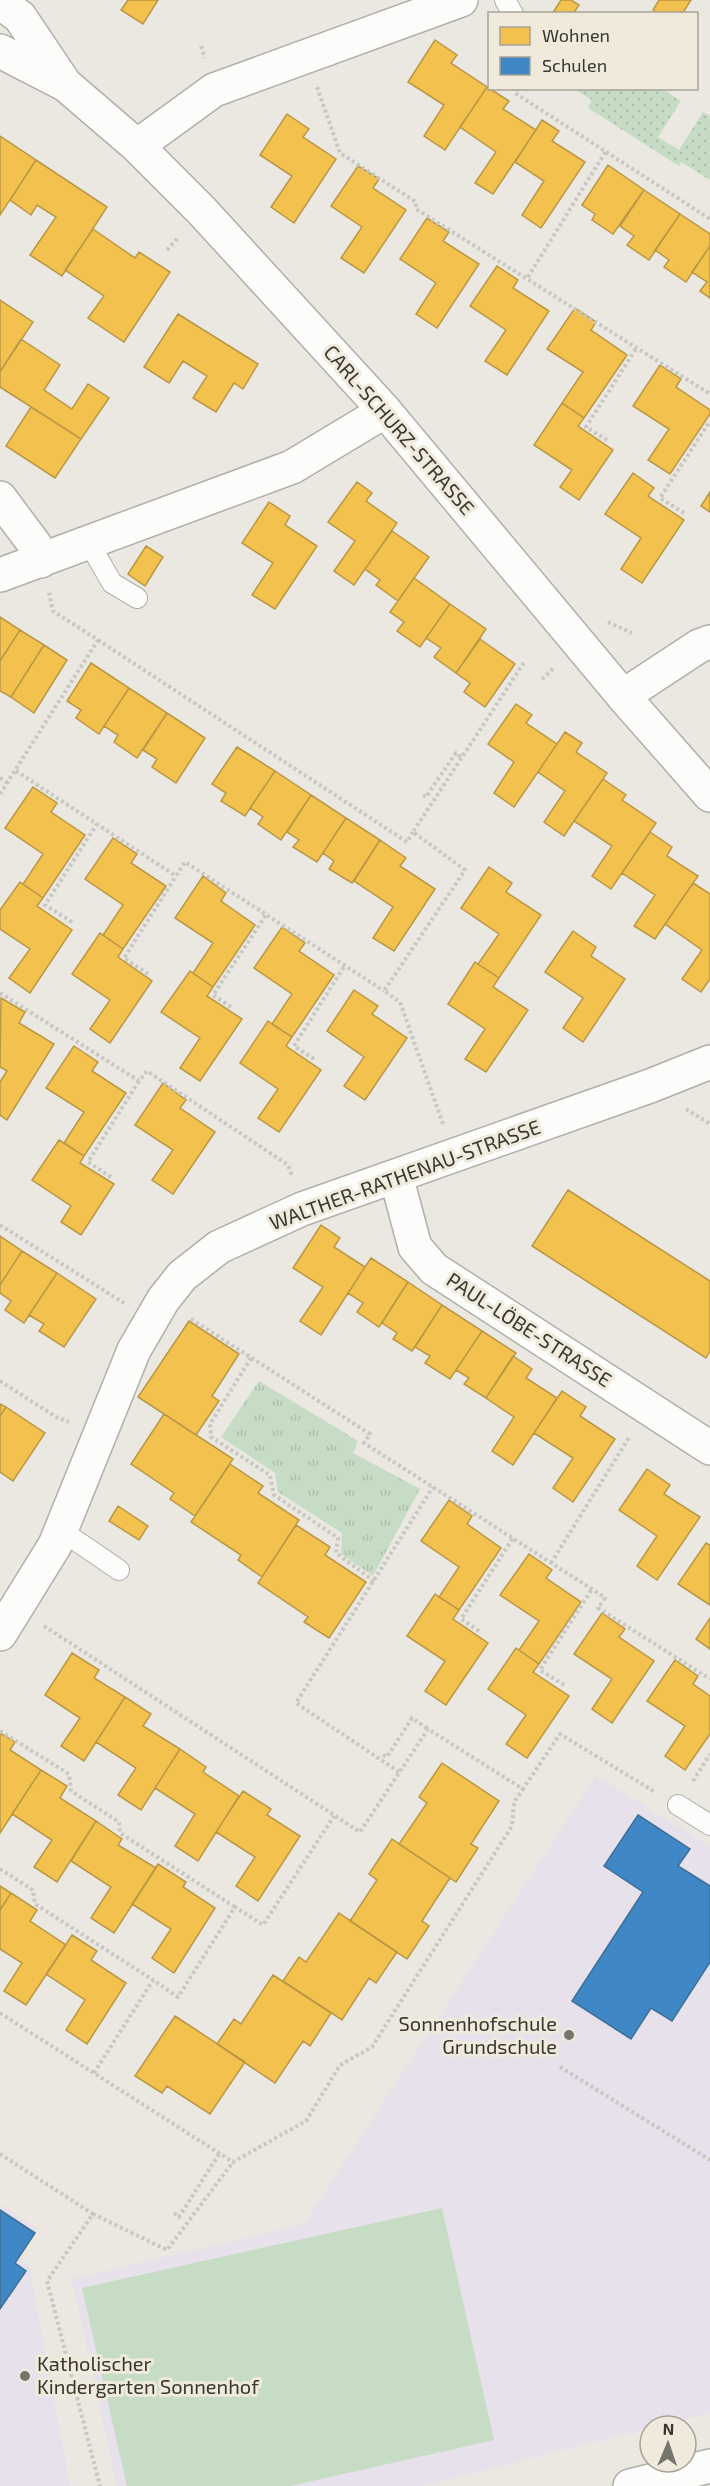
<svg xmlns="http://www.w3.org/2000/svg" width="710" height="2486" viewBox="0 0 710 2486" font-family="'Exo 2',sans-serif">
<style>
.education{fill:#e6e1ea}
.grass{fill:url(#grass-tufts)}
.park{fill:url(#park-dots)}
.pitch{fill:#c7dcc5}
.homes{fill:#f2c14e;stroke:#ba9745;stroke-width:1.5}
.schools{fill:#3f88c5;stroke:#3d6f98;stroke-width:1.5}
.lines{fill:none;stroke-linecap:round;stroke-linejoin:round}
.service-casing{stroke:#b1afa9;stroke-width:22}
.minor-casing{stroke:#b1afa9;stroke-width:36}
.path{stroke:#c8c7c4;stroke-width:4;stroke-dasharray:3 3;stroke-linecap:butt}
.service{stroke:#fcfcfa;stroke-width:20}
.minor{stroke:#fcfcfa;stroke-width:33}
.poi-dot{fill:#76746e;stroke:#efeadb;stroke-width:2}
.labels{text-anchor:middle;stroke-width:6;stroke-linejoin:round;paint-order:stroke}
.street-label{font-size:20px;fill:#383630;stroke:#efeadb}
.poi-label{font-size:20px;fill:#383630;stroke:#efeadb;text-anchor:end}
</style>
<defs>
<pattern id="grass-tufts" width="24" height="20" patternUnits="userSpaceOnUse" patternTransform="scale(1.5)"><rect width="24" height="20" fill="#c7dcc5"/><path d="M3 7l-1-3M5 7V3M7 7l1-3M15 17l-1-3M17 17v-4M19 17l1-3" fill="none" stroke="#acbdaa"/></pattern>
<pattern id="park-dots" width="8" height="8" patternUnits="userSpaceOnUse" patternTransform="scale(1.5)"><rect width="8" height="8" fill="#c7dcc5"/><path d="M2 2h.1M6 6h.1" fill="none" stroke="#acbdaa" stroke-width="1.8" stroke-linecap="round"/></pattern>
</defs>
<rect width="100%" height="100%" fill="#eae8e0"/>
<path class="education" d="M596 1776 710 1846V2413L658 2426H650V2428L422 2486H117L72 2279 304 2224Z
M2 2205 38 2229 18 2258 29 2265 70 2486H0V2209Z"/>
<path class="grass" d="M259 1381 358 1441 353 1453 420 1489 373 1576 341 1554 342 1533 278 1492 275 1473 221 1437Z"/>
<path class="park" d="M574 89H662L681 101 658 137 679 150 703 112 710 116V180L681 162 679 166 588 108 592 100Z"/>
<path class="pitch" d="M442 2208 494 2440 290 2486H127L82 2288Z"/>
<path class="homes" d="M128 0H158L143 24 121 10Z
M561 0H571L579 5 573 14H552Z
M659 0H691L682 14H659L653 10Z
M435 40 457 55 451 63 487 87 445 150 424 136 444 105 408 82Z
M487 87 509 101 503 109 536 130 493 194 475 183 496 152 460 127Z
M287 114 309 129 303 137 336 159 294 223 271 207 292 176 260 155Z
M542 120 559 131 552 141 585 162 541 228 522 215 544 181 515 162Z
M0 136 36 160 0 215Z
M36 160 107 207 62 276 30 255 56 217 37 205 31 215 10 200Z
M608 165 644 190 613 234 592 220 595 214 582 205Z
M358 166 379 179 373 188 406 210 364 273 341 258 362 227 331 206Z
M644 190 680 214 649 260 627 245 634 236 620 226Z
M680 214 710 234V246L686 282 664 267 669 260 655 250Z
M427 218 449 232 443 241 479 264 437 328 416 314 436 283 400 259Z
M93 229 135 258 139 252 170 272 124 342 88 318 104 296 65 270Z
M710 246V298L700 291 707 282 692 272Z
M497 266 518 280 513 288 549 311 507 375 485 361 506 330 470 306Z
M0 300 33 322 0 372Z
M575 308 596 322 591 330 627 355 584 418 562 403 583 372 547 349Z
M178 314 258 364 243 389 234 383 216 412 193 398 207 376 183 361 169 383 144 367Z
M21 339 60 365 44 390 72 409 88 384 109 398 81 439 0 387V372Z
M660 365 681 379 676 387 710 410V414L670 474 648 460 669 429 633 406Z
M562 403 584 418 578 426 613 450 579 500 560 487 572 470 534 445Z
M31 407 81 439 55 478 6 446Z
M633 473 654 488 648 496 684 520 642 583 621 569 641 538 605 514Z
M357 482 372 493 366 501 397 523 354 585 334 571 355 541 328 522Z
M710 492V512L701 506Z
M269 502 290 516 285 525 317 546 275 609 252 595 273 563 242 543Z
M392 531 429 557 398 601 376 585 380 580 365 569Z
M146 546 163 557 145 586 128 574Z
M414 578 450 604 420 647 397 631 404 622 390 612Z
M450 604 486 629 456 673 434 657 441 648 426 638Z
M0 617 20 630 0 661Z
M20 630 44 645 11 697 0 691V661Z
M480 639 515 664 485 707 464 692 470 683 456 673Z
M44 645 67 660 34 713 11 697Z
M91 663 129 688 99 734 76 718 81 710 67 701Z
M129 688 167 713 137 758 114 742 118 735 104 726Z
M516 704 532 715 526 723 557 744 514 807 494 793 514 762 488 744Z
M167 713 205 738 176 783 152 767 157 759 143 750Z
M565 732 582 743 576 752 607 773 564 836 544 822 565 791 538 772Z
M237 747 275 771 245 816 221 801 226 793 212 784Z
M275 771 311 795 281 840 258 824 263 817 250 808Z
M603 779 626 795 622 800 656 823 611 889 592 876 612 846 574 821Z
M33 787 57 803 51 812 85 835 43 898 23 884 43 854 5 828Z
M311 795 346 818 317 862 293 847 299 840 287 832Z
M346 818 380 840 352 883 329 869 334 861 323 853Z
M650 832 672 847 667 856 698 876 655 939 634 926 655 895 622 873Z
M113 838 137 854 131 863 166 886 123 949 103 935 123 905 85 879Z
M380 840 406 858 400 866 435 889 394 951 373 938 393 907 354 881Z
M489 867 512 883 506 892 541 915 499 978 478 964 499 934 461 908Z
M203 876 226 893 221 901 255 925 213 987 193 973 213 943 175 918Z
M20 882 43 898 37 906 72 930 30 993 9 978 30 949 0 929V910Z
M693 883 710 894V979L701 992 682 979 702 950 665 924Z
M282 927 305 943 299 951 334 975 292 1037 272 1024 292 994 254 968Z
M573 931 596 947 591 956 625 979 583 1042 563 1028 583 998 545 972Z
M100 933 123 949 118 957 152 981 110 1043 90 1029 110 1000 72 974Z
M475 962 499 978 493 987 528 1010 486 1072 465 1059 485 1029 448 1004Z
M190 971 213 987 207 996 242 1019 200 1081 180 1068 200 1038 161 1012Z
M354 990 378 1006 372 1014 407 1038 365 1100 344 1086 364 1057 327 1031Z
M1 998 25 1012 19 1023 54 1044 7 1120 0 1115V1082L7 1071 0 1067Z
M268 1021 292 1037 286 1046 321 1070 279 1132 258 1118 278 1089 240 1063Z
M74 1046 98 1062 92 1071 126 1093 84 1156 64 1143 84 1112 46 1088Z
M163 1083 186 1100 180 1108 215 1132 173 1194 152 1180 173 1150 135 1125Z
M59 1140 84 1156 80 1163 114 1184 81 1235 61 1222 71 1206 32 1180Z
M568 1190 710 1281V1351L706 1358 532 1246Z
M321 1225 340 1238 334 1247 365 1267 321 1335 300 1321 323 1287 293 1268Z
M0 1236 22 1251 0 1285Z
M22 1251 57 1273 24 1323 5 1310 11 1301 0 1293V1285Z
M371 1258 408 1282 379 1327 357 1312 363 1303 348 1293Z
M57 1273 96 1299 64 1347 39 1331 44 1324 29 1315Z
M408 1282 442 1305 412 1351 393 1339 397 1333 382 1323Z
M442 1305 482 1331 450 1379 425 1363 430 1356 415 1347Z
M189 1321 239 1354 212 1396 219 1401 196 1435 138 1397Z
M482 1331 516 1353 486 1398 464 1384 469 1378 456 1370Z
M513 1356 532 1369 526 1378 557 1398 513 1465 492 1451 514 1417 486 1398Z
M562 1391 586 1407 580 1416 615 1439 573 1502 553 1488 573 1458 534 1433Z
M0 1404 6 1407 0 1416Z
M6 1407 45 1433 13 1481 0 1472V1416Z
M164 1414 233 1459 195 1516 170 1499 174 1493 131 1464Z
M230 1464 263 1486 258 1493 299 1520 262 1577 238 1560 241 1555 191 1522Z
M647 1469 670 1485 664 1494 700 1517 657 1580 637 1566 657 1536 619 1510Z
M449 1500 472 1516 467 1524 501 1548 459 1610 439 1597 459 1567 421 1541Z
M118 1506 148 1526 139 1540 109 1521Z
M296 1525 330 1547 325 1555 366 1582 329 1638 304 1622 308 1617 258 1583Z
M706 1543 710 1545V1605L678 1584Z
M529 1554 552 1570 546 1578 581 1602 539 1664 519 1650 539 1621 500 1595Z
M435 1594 459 1610 453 1619 488 1643 446 1705 425 1691 445 1661 407 1636Z
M602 1613 625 1629 619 1637 654 1661 612 1723 592 1709 612 1679 574 1654Z
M710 1618V1649L696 1639Z
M516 1648 539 1664 533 1672 569 1696 527 1758 506 1744 526 1715 488 1689Z
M72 1653 99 1670 94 1678 125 1697 84 1761 61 1746 80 1718 45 1695Z
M675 1660 698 1676 693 1684 710 1696V1734L685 1770 665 1756 685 1726 647 1701Z
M125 1697 151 1714 143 1726 180 1749 141 1810 118 1795 136 1768 96 1742Z
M0 1733 15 1742 10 1750 41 1770 0 1833Z
M180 1749 206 1767 203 1772 239 1796 198 1861 175 1846 195 1814 155 1788Z
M442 1763 499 1801 471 1844 478 1848 456 1882 399 1844 427 1803 419 1797Z
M41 1770 67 1786 60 1798 96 1821 57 1882 34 1867 52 1840 12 1814Z
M243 1791 271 1809 267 1815 300 1836 258 1901 236 1886 255 1857 216 1832Z
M96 1821 122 1839 118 1845 156 1868 114 1933 91 1918 111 1887 71 1861Z
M392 1839 450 1878 422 1921 429 1926 407 1959 350 1921 377 1880 369 1874Z
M158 1864 186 1882 183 1887 215 1908 174 1973 152 1958 171 1929 132 1904Z
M0 1886 11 1893 0 1910Z
M11 1893 37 1910 30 1921 66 1945 26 2005 4 1991 22 1963 0 1949V1910Z
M339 1913 397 1952 376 1983 369 1978 342 2020 283 1981 299 1957 306 1962Z
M72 1935 97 1951 91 1960 126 1983 87 2044 66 2030 85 2000 46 1974Z
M273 1975 331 2013 310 2046 303 2041 275 2083 217 2044 234 2019 241 2024Z
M175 2016 245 2062 210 2114 167 2086 162 2093 135 2076Z"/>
<path class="schools" d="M638 1815 690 1849 678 1866 710 1886V1962L672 2021 651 2008 631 2039 572 2001 643 1892 604 1866Z
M0 2210 35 2233 15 2263 26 2271 0 2309Z"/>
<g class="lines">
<defs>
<path id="service" d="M505 0 513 14
M89 543 112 583 137 598
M62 1531 119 1570
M678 1805 710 1825"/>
<path id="minor" d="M0 2 20 17 65 84
M0 51 66 85 137 146 202 211 385 411 623 696 710 795
M137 146 214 90 461 0
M0 498 35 545 41 561
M0 575 292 467 385 411
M623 696 699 646 710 642
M396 1176 415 1247 434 1269 710 1448
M0 1634 55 1545 134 1350 163 1300 182 1276 219 1247 302 1209 650 1086 710 1062
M630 2486 710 2466"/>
</defs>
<use href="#service" class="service-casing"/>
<use href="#minor" class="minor-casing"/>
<path class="path" d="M201 46 205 58
M317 87 340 153 416 202V209L710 394
M517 88 515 93 710 219
M167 250 179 237
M528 277 606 151
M607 440 586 427 637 347
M684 513 660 498 710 421
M608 622 632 633
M98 640 407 842 413 832
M542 679 555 667
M16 771 176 876 185 862 384 991
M0 778 8 783
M0 794 98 640 53 611 49 593
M423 795 426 797 456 753 462 758
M72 922 45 905 97 824
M148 974 124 958 176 876
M0 993 139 1081 147 1071 288 1165 292 1176
M231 1007 213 995 266 915
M314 1059 294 1046 345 965
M686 1109 710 1124
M443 1124 400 1002 384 991 465 870 413 832 525 661
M111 1177 88 1162 139 1081
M0 1225 124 1303
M191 1319 370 1434 364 1443 592 1589 605 1598 598 1608 710 1679
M251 1358 210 1424 211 1437 270 1475 274 1495 338 1538 336 1553 374 1581
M0 1381 56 1417 69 1422
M551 1563 630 1436
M44 1626 360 1832 428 1729 523 1789 560 1734 655 1792
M479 1631 461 1619 513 1538
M564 1685 540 1670 592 1589
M0 1731 69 1774 71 1791 119 1822 120 1833 235 1907
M383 1755 387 1757 412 1718 428 1729
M399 1772 296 1703 433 1487
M693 1781 710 1754
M0 1869 33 1890 35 1904 153 1980
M0 2013 233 2162 306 2121 340 2065 372 2047 512 1826 514 1802 523 1789
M560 2067 710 2160
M94 2073 153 1980 178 1997 235 1907 263 1925 334 1816
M0 2154 93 2214 47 2281 100 2486
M174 2213 179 2217 219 2154
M93 2214 167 2250 233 2162"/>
<use href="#service" class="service"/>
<use href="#minor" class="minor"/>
</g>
<g class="poi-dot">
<circle cx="569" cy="2035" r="6"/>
<circle cx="25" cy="2376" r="6"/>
</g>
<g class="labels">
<g class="street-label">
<text transform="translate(399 430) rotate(49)" y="7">CARL-SCHURZ-STRASSE</text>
<text transform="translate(405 1175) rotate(-20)" y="7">WALTHER-RATHENAU-STRASSE</text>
<text transform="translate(529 1330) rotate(33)" y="7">PAUL-LÖBE-STRASSE</text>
</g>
<g class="poi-label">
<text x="557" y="2031">Sonnenhofschule<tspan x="557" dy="23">Grundschule</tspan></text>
<text x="37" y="2371" text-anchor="start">Katholischer<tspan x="37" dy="23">Kindergarten Sonnenhof</tspan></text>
</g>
</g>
<rect x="488" y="12" width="210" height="78" fill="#efeadb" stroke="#a6a297" stroke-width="1.5"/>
<rect x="500" y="27" width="30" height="18" fill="#f2c14e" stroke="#a6a297" stroke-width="1.5"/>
<text x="542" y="42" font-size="18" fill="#383630">Wohnen</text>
<rect x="500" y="57" width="30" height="18" fill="#3f88c5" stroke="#a6a297" stroke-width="1.5"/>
<text x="542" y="72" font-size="18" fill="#383630">Schulen</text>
<g transform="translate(668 2444) rotate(2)"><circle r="28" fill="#efeadb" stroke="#a6a297" stroke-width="1.5"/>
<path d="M0-4.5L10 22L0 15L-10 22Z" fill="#76746e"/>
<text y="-9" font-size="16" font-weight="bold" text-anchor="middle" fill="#383630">N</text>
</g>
</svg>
